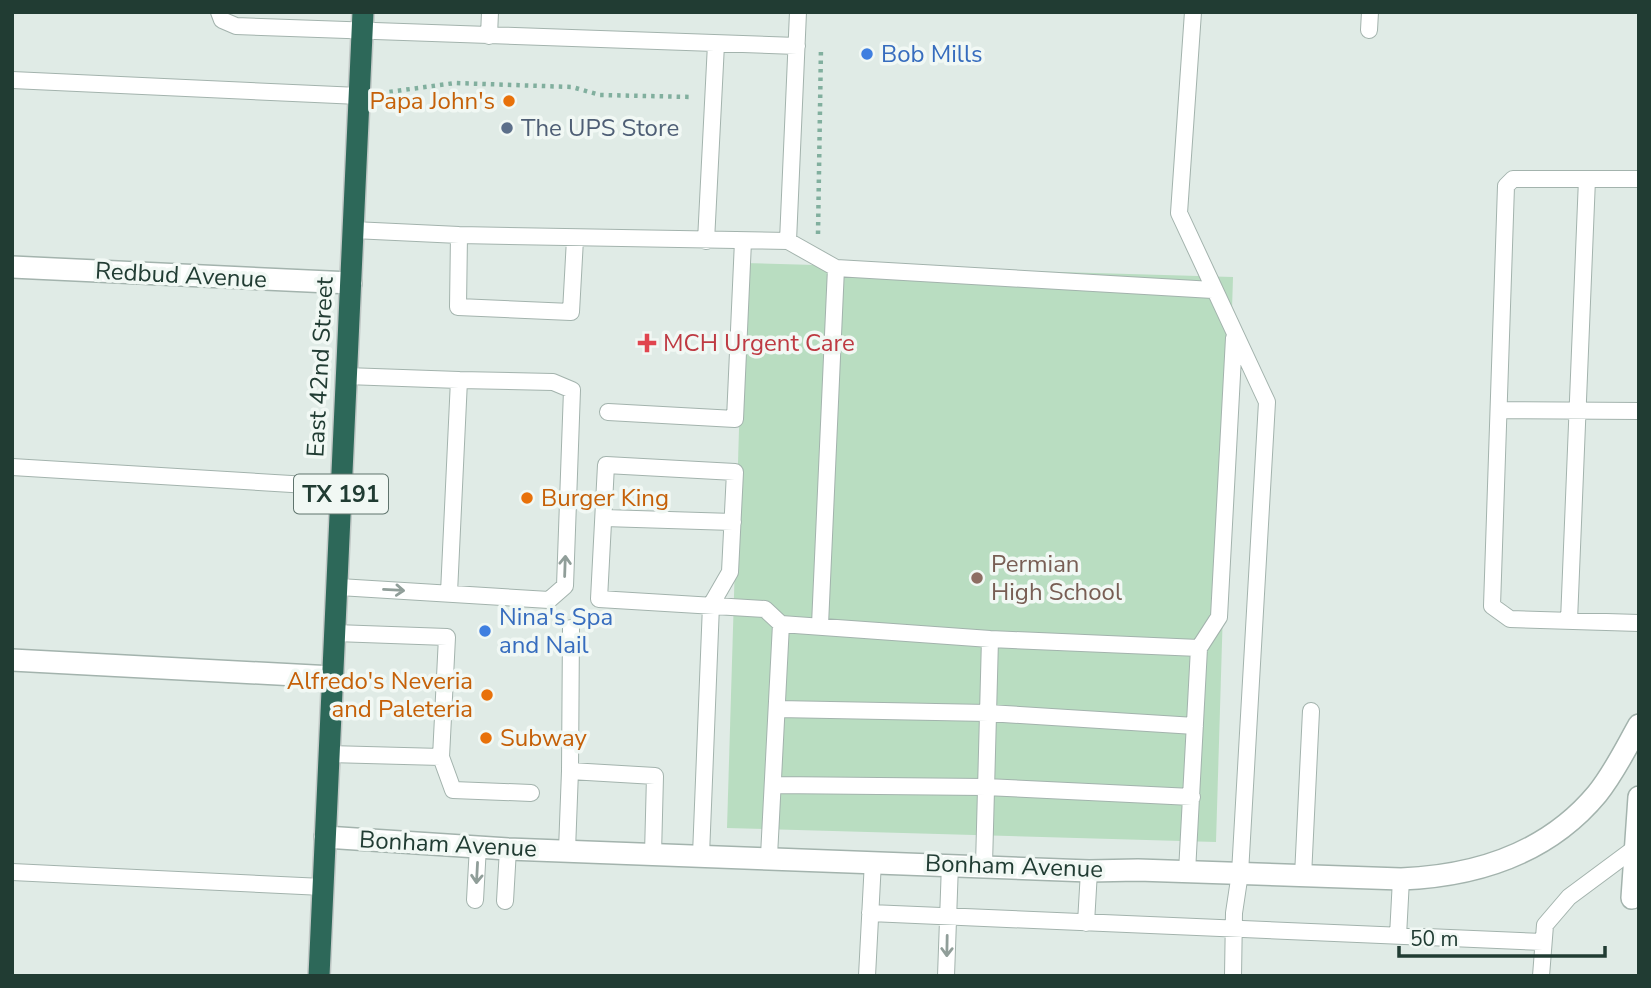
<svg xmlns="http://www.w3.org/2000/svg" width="1651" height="988" viewBox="0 0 1651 988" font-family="'Nunito Sans',sans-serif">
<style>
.green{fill:#b9ddc1}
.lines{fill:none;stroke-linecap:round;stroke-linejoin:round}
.lane-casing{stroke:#a3b3ad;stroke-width:18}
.street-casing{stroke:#a3b3ad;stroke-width:24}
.highway-casing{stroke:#c1c8c6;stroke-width:24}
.path{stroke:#81af9e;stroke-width:4.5;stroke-dasharray:3.5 5;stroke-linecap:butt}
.lane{stroke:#fff;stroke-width:16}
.street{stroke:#fff;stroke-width:21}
.highway{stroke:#2d6859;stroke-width:21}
.oneway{stroke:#909e99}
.shop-dot{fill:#3f7fe0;stroke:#f1f8f4;stroke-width:2.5}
.food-dot{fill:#e8710a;stroke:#f1f8f4;stroke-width:2.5}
.service-dot{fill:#5c6f8a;stroke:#f1f8f4;stroke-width:2.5}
.health-dot{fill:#e0444e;stroke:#f1f8f4;stroke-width:2.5}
.education-dot{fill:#8d6e63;stroke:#f1f8f4;stroke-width:2.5}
.labels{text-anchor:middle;stroke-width:7;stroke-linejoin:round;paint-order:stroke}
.shield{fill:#f1f8f4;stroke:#5f746d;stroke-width:2}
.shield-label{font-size:23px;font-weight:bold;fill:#213c33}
.shop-label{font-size:24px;fill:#366cbe;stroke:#f1f8f4;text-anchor:start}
.food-label{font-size:24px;fill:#c56008;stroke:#f1f8f4;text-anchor:end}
.service-label{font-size:24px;fill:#4e5e75;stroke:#f1f8f4;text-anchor:start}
.street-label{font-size:24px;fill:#213c33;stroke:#f1f8f4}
.health-label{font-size:24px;fill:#be3a42;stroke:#f1f8f4;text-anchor:start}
.education-label{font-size:24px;fill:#785e54;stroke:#f1f8f4;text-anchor:start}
</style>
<rect width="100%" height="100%" fill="#e0ebe6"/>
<path class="green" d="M744 263 1233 277 1216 842 727 828Z"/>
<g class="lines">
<defs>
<path id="lane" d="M219 12 222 20 236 26 797 46
M1193 12 1179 213 1267 402 1240 873 1234 913 1233 976
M1369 30 1370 12
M489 36 490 12
M12 80 359 96
M1639 179H1513L1506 186 1492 606 1510 619 1639 623
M353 230 459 235 788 241 836 268
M459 235 458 307 571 312 575 239
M706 241 716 44
M788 241 798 12
M346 376 459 380 449 593
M1499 410 1639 411
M608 412 735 419 743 241
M12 467 341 487
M604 518 733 522
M339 587 549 600 565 586 572 390 553 382 459 380
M1569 621 1587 179
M820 625 836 268 1213 290
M1199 648 1219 617 1234 338
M778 709 988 713 1195 726
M329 754 441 757 447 637 335 633
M441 757 453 790 531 793
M570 771 571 628
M773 785 985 787 1192 797
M567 850 570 771 655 776 653 854
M701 855 711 605 730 572 735 472 606 465 599 599 765 609 781 624 990 639 1199 648 1187 872
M769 856 781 624
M984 865 990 639
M12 872 323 887
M1303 876 1311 711
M475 900 478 846
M505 901 508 849
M870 913 1543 942
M1086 923 1089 871
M1398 936 1401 879
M867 976 873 861
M946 976 950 864
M1541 976 1545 925 1569 897 1635 848"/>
<path id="street" d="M12 267 351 283
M12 660 333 677
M325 837 508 849 1089 871 1138 870 1401 879C1477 876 1547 854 1597 794 1614 773 1626 748 1639 725
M1632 898 1639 797"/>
<path id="highway" d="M319 976 363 12"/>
</defs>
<use href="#lane" class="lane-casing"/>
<use href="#street" class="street-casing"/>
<use href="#highway" class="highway-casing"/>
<path class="path" d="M381 93 455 83 572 87 600 95 692 97
M818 234 821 47"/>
<use href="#lane" class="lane"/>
<use href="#street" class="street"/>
<use href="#highway" class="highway"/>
</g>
<defs><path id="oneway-shaft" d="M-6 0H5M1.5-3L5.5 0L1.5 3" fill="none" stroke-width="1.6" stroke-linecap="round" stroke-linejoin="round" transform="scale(1.75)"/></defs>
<g class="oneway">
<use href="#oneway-shaft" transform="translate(565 566) rotate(-88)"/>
<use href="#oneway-shaft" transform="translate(394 590) rotate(3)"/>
<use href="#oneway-shaft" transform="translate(477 873) rotate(93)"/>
<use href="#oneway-shaft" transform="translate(947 946) rotate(91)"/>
</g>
<g class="shop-dot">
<circle cx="867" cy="54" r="7"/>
<circle cx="485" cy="631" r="7"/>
</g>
<g class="food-dot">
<circle cx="509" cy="101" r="7"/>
<circle cx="527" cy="498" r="7"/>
<circle cx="487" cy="695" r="7"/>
<circle cx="486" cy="738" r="7"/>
</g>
<circle class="service-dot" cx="507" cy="128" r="7"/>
<path class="health-dot" d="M643.5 332.5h7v7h7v7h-7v7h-7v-7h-7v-7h7z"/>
<circle class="education-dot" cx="977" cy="578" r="7"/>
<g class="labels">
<rect class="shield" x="294" y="474.5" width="94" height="39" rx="5"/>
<g class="shield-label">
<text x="341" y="502">TX 191</text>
</g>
<g class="shop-label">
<text x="881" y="62">Bob Mills</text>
<text x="499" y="625">Nina's Spa<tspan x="499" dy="28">and Nail</tspan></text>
</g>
<g class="food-label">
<text x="495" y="109">Papa John's</text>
<text x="541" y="506" text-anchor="start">Burger King</text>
<text x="473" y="689">Alfredo's Neveria<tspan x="473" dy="28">and Paleteria</tspan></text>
<text x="500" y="746" text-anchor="start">Subway</text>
</g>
<g class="service-label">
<text x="521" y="136">The UPS Store</text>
</g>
<g class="street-label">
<text transform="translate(181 275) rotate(3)" y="8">Redbud Avenue</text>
<text transform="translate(320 367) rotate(-87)" y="8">East 42nd Street</text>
<text transform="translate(448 844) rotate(3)" y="8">Bonham Avenue</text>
<text transform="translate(1014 866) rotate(2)" y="8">Bonham Avenue</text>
</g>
<g class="health-label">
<text x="663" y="351">MCH Urgent Care</text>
</g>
<g class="education-label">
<text x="991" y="572">Permian<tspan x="991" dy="28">High School</tspan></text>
</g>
</g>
<rect width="1651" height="988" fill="none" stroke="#213c33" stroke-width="28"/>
<path d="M1399 946v10h206v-10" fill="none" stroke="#213c33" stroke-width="3.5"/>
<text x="1410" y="946" font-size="21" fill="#213c33" stroke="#f1f8f4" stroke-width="5" paint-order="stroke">50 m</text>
</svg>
